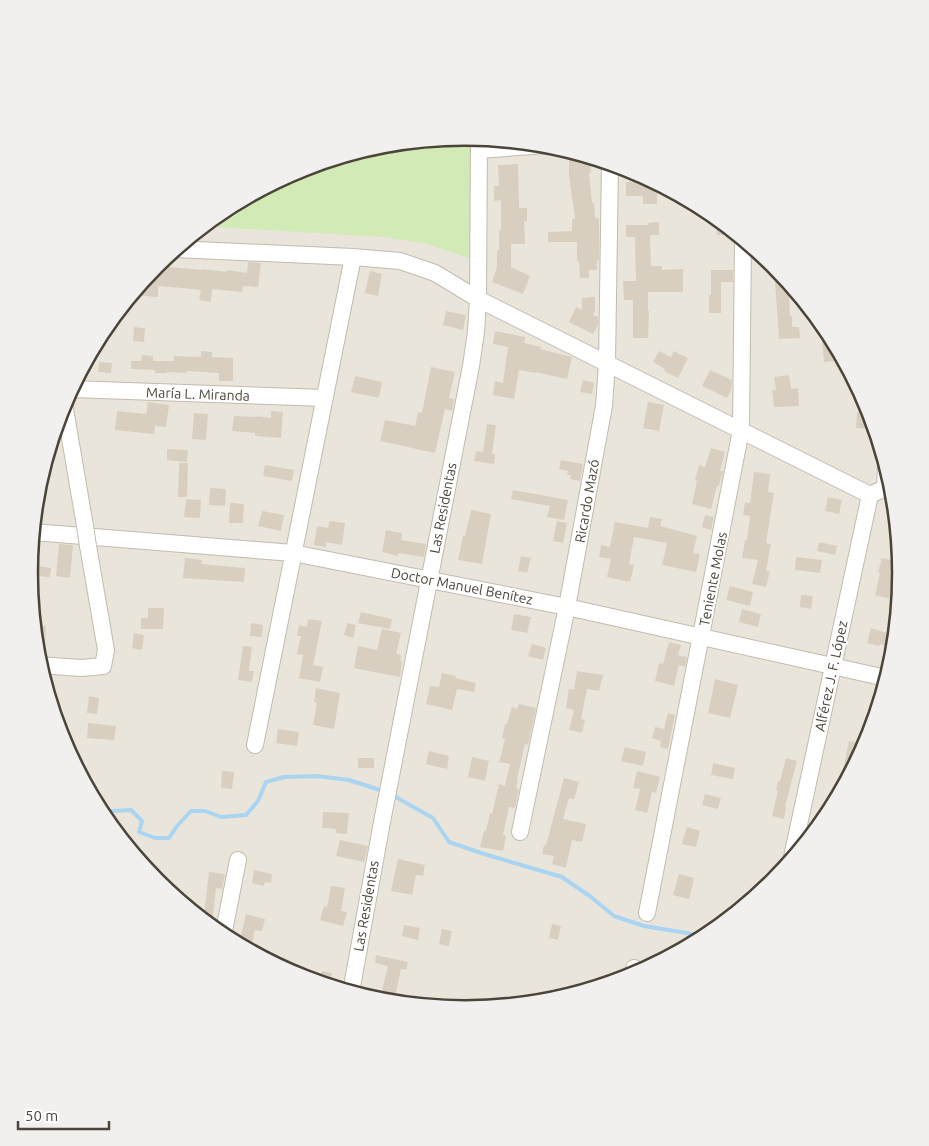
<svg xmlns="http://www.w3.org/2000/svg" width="929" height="1146" viewBox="0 0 929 1146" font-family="Ubuntu,sans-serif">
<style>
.residential{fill:#eae5da}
.green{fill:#d2eab5}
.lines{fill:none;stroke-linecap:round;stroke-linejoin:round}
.stream{stroke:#a9d4f2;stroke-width:4}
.building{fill:#d8cfc1}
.minor-casing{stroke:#c2bbae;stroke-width:18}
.minor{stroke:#fff;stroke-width:16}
.minor-bridge-casing{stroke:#c2bbae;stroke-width:18;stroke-linecap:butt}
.minor-bridge{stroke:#fff;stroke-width:16}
.labels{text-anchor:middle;stroke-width:4;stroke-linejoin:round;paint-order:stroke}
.street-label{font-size:14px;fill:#4b4439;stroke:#fff}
.rim{fill:none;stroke:#4b4439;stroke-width:2.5}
</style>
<rect width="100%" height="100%" fill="#f6f3ec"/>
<path class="residential" d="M31 573a434 434 0 1 1 868 0a434 434 0 1 1-868 0Z"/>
<path class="green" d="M465 137 473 138 475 260 424 243 383 237 215 227V217L223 211 298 170 380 146Z"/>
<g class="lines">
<path class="stream" d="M392 795 433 818 449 842 484 854 562 877 591 897 614 916 644 926 705 936
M102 815 112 811 131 810 142 821 139 832 155 838H169L177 826 191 811H205L221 817 246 815 258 801 266 782 284 777 317 776 349 780 383 791"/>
</g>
<path class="building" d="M569 159H590L591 173H589L592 203H594L595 218H599V260H597V270H589V278H580L579 261H577V242H548V232L572 231V219H575L569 175Z
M518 164 519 208H527V221H524L525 244H511V267L530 276 523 294 492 282 497 267V250H499V230H501V200L494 201V186H499L498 165Z
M652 181 671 192H657V204H643V196H626V182Z
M716 219 724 225 735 234 717 235Z
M659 222V235H650L651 266H662V270L683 269V292H648V311H649L648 338H633V300H624L623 281H636L635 237H626V225H648V223Z
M248 262 261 263 258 287 243 286 242 292 212 289 211 302 199 300 201 290 182 288 158 286V297L132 295 156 266 203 270V269L227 272V270L247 273Z
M774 267 790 286 791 297H789L790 316H792V327H799L800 338 779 339Z
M711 270H733V282H721V313H709V295H711Z
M370 271 382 274 378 296 365 293Z
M595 297V311L593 315 598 317V325L593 334 569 322 576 307 582 310V298Z
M446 311 466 315 463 330 443 325Z
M134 327 145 328 144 342 133 341Z
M495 331 525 337 524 343 541 347 540 349 572 357 567 379 535 372V373L519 370 514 399 493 395 495 381 503 383 508 347 493 344Z
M831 339 834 344 836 361 824 362 822 340Z
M201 351 212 352V357L233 358V381H219V373L186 371V373L167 372V373H155V370L131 369V361H141L142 355 153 356V361H174V356L201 357Z
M659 351 671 357 674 351 688 358 678 378 664 371 665 369 653 362Z
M99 362 112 363 111 373 98 372Z
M431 367 455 372 449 398 454 399 452 411 445 409 435 453 380 441 385 420 415 426 418 412 422 413Z
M710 370 732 380 731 390 727 398 702 386Z
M789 375 791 389 798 388 799 406 774 407 772 390H776L774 377Z
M355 376 382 382 379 398 351 392Z
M583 380 594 383 592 394 580 392Z
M148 402 169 405 166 427 155 426 154 434 115 430 117 411 146 414Z
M648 402 664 405 659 431 643 428Z
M271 411 283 412 281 438 255 436V433L232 431 234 416 257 417V416L271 418Z
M857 412 869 413 874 429 856 428Z
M194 413 208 414 206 440 192 439Z
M487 424 496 425 492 454H495L494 464 474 461 476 451 483 452Z
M711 448 725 452 720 471H723L719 486H717L711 509 692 504 697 481 695 480 699 465 705 467Z
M167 449 188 450 187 462 167 460Z
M561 460 583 464 580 481 570 479 571 475H567L568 471 559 469Z
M179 463H188L187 497H178Z
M265 465 294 470 292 481 263 476Z
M754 472 770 474 768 492 774 493 766 543 771 544 766 571H770L766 587 752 584 758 560 742 558 745 540H747L750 516 743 515 745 502 750 503Z
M210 488 226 489 225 506 209 505Z
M513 490 568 500 564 520 547 517 550 506 511 499Z
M828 497 842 500 839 514 825 511Z
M186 499 201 500 200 518 184 517Z
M230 503 244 504 243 523H229Z
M471 510 491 514 482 564 458 560 463 536H465Z
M262 511 284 515 281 531 258 526Z
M705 515 714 517 711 530 702 527Z
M650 517 662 519 660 526 697 536 693 553 700 554 696 572 662 565 667 543 634 537 629 564 634 565 630 582 607 577 611 559 599 557 601 545 610 547 615 522 648 528Z
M330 521 345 523 342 545 326 542V547L314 545 317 526 328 528Z
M557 521 567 523 563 543 553 541Z
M386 530 402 533 401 540 426 544 424 557 398 553V556L382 552Z
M819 542 837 546 835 555 817 551Z
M59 544 73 545 70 578 56 576Z
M521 556 531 558 527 573 518 571Z
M796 557 822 560 820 573 795 570Z
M185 558 202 560 201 564 245 568 244 582 183 578Z
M882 558 898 562 892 587 893 588 891 599 875 595 880 573 878 572Z
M38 566 51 568 50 577 37 576Z
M730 586 753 592 750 606 726 600Z
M801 595 813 596 811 609 800 607Z
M148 608H164L163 629H141V618H148Z
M742 609 761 614 758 627 739 622Z
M361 612 392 619 390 629 358 623Z
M514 614 531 617 527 633 511 630Z
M308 619 322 621 313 665 323 667 320 682 299 678 303 655 297 654 301 636H297L299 625 307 627Z
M251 623 263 625 262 637 250 636Z
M347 623 356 625 353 638 344 635Z
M34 625 46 626 45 646 36 645Z
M871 628 894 635 893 647 880 644 879 646 867 643Z
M382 629 401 633 396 654 401 655 400 661H402L400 677 354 668 358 646 377 650Z
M134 633 144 635 142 650 132 648Z
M669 642 681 645 678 655 687 657 685 667 679 665 674 686 655 681 659 663 663 664Z
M532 644 546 648 543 660 528 656Z
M243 646 252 647 249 671H254L252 682 238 680Z
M577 671 603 675 599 691 587 689 581 719 585 720 582 733 569 730 574 710 566 708 569 689 574 690Z
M442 673 456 676 455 678 476 683 474 692 457 689 452 710 426 704 430 686 439 687Z
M715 679 738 685 730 718 708 713Z
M316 688 340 693 334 729 313 725 317 703 314 702Z
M89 696 99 698 97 714 87 713Z
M519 704 536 708 528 745 525 744 517 779H518L516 788 519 789 515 808 509 807 503 835 506 836 503 851 480 847 484 831H486L490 813 492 814 499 784 505 786 510 764 499 762 505 739 502 738 505 724H507L512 707 517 709Z
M668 713 675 715 668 749 660 747 661 741 652 738 655 727 664 729Z
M88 723 116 726 114 740 87 738Z
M278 729 299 732 297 746 276 743Z
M849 741 865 744 843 785 840 784Z
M625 747 646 752 643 766 621 761Z
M429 751 449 756 447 769 426 764Z
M472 757 489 761 485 781 468 777Z
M358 758H374V768H358Z
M786 758 797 761 785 806 786 807 784 819 772 816 778 791 776 790 778 781H780Z
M713 763 735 768 733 779 711 775Z
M222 771 234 772 232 789 221 788Z
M637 771 660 777 656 793 652 792 647 813 635 810 640 789 633 788Z
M564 778 579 782 574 799 569 798 563 819 586 824 582 842 572 840 566 868 552 864 554 856 542 854 544 845H546Z
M705 794 721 798 718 809 702 805Z
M323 812 349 813 347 834 336 833V829L322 828Z
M687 827 700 831 696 847 682 844Z
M340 840 368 846 364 862 336 856Z
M398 859 425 865 423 876 416 875 412 895 391 891Z
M254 870 272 874 271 883 265 882 264 886 252 883Z
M209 872 225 874 222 889 216 888 213 916 204 915Z
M679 874 694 878 689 899 673 895Z
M331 886 345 888 341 911 347 912 343 926 320 920 324 906 327 907Z
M246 914 265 919 262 931 255 930 250 950 239 944Z
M552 924 561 926 558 940 549 938Z
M404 925 420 928 418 940 402 936Z
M442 929 452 931 449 946 439 944Z
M376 955 408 962 406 970 401 969 394 1001 380 998 388 966 375 963Z
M322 971 332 973 329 985 320 982Z"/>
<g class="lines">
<defs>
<path id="minor" d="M479 150 545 145
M175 249 353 257 400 261 435 273 478 299 870 495 885 488 886 467
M71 389 325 398
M64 403 85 526
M33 532 293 553 567 607 886 678
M39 665 81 668 103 666 106 650 88 546
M255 745 353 257
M520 832 567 607 604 406 607 363 610 164
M792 857 870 495
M647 913 741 430 743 240
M223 936 238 860
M633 975 634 968
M351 992 382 822 471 366 476 332 478 299 479 139"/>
</defs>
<use href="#minor" class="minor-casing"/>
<use href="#minor" class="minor"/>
<defs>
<path id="minor-bridge" d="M85 526 88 546"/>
</defs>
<use href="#minor-bridge" class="minor-bridge-casing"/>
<use href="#minor-bridge" class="minor-bridge"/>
</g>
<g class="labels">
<g class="street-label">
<text transform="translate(198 394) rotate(2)" y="5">María L. Miranda</text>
<text transform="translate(587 501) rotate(-80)" y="5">Ricardo Mazó</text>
<text transform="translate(443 508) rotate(-79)" y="5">Las Residentas</text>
<text transform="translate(713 579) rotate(-79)" y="5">Teniente Molas</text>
<text transform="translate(462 586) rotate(11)" y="5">Doctor Manuel Benítez</text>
<text transform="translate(831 676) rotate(-78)" y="5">Alférez J. F. López</text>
<text transform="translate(366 906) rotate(-80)" y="5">Las Residentas</text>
</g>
</g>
<path d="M0 0H929V1146H0ZM38 573a427 427 0 1 1 854 0a427 427 0 1 1-854 0Z" fill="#f1f0ef" fill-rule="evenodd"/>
<path class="rim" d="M38 573a427 427 0 1 1 854 0a427 427 0 1 1-854 0Z"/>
<path d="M18 1121v8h91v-8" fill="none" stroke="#4b4439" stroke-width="2.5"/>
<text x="25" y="1121" font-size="15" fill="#4b4439" stroke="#ffffff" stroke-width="4" paint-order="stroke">50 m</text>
</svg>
